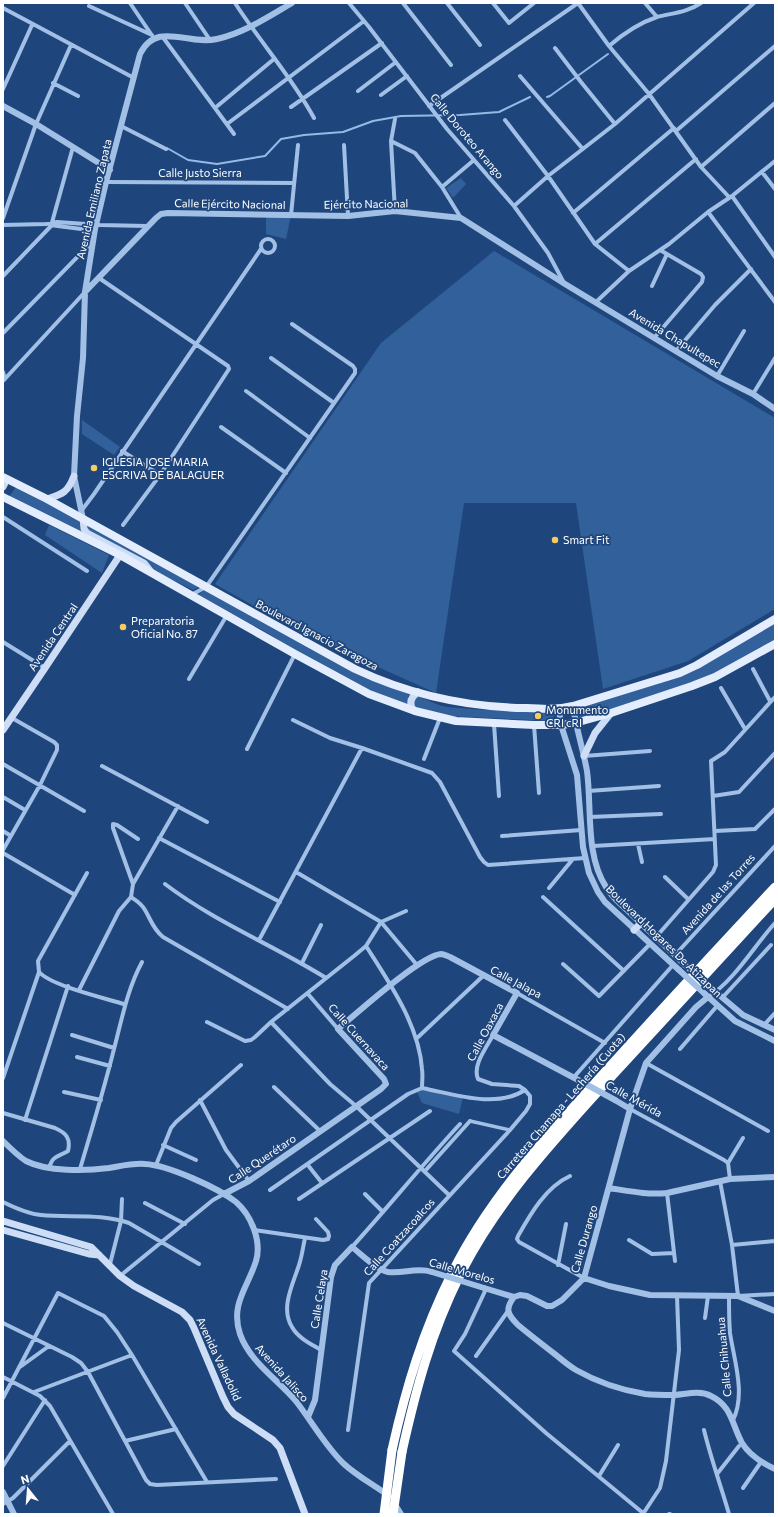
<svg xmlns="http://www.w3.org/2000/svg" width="778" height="1517" viewBox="0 0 778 1517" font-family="Commissioner,sans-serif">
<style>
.green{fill:#32609a}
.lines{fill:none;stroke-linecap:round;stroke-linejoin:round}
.stream{stroke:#95bae8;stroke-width:2}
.pedestrian{stroke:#a2c0e6;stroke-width:3.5}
.minor{stroke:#a2c0e6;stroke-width:4}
.tertiary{stroke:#a2c0e6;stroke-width:6}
.secondary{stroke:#ccddf5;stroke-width:7}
.primary{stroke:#e3edfd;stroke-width:8}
.motorway{stroke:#fff;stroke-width:9}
.tertiary-bridge{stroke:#a2c0e6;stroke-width:6}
.motorway-bridge{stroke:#fff;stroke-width:9}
.poi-dot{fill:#f4cc62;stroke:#1f467c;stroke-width:1.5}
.labels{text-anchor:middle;stroke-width:3.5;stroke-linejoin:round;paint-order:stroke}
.street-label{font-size:11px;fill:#fff;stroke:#1f467c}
.poi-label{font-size:11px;fill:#fff;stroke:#1f467c;text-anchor:start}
</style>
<rect width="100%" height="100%" fill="#1f467c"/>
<path class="green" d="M461 178 466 184 453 198 446 188Z
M266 214 291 215 286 239 266 234Z
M494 251 775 418V609L688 661 603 689 576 503H464L436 693 300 632 215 584 381 343Z
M82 420 120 447 114 455 82 434Z
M16 487 79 519 81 533 9 497Z
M86 521 201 586 193 590 165 576 90 532 85 527Z
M49 525 109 555 102 573 45 535Z
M206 589 274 628 413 692 408 696V705L377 694 306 657 264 631 198 595Z
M775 621V640L703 680 583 719C578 716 576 712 579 707L658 684Z
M414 695C426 698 436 706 448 707 464 708 479 710 494 710 514 711 533 709 553 712L554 716 550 721 447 716 433 713 413 706Z
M422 1089 463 1097 459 1114 422 1103 417 1092Z"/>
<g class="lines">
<path class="stream" d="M547 97 550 96 608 54
M167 148 188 160 217 164 265 156 281 139 304 135 343 132 373 121 401 116 460 115 499 112 530 97"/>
<path class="pedestrian" d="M470 1121 510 1130"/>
<path class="minor" d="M130 3 151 34
M185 3 210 40
M235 3C260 42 292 77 314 118
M349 3 369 27 447 129 514 206 548 253 564 283
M403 3 451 65
M447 3 480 45
M493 3 509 23 534 3
M578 3 609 46 649 94 701 167 729 197
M645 3 657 17
M89 6 152 35
M3 8 134 78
M162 36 234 134
M609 46C624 33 639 23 657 17 673 13 688 12 701 3
M555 48 581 82 615 124
M520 76 582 148
M53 83 78 96
M3 89 32 25
M358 91 396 62
M381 95 407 76
M429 106 578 3
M291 107 382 43
M215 108 274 59
M395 119 391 141 395 211
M505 120 548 176 595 244 629 271
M227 124 364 21
M121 126 166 149
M676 131 775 46
M391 141 415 153 442 187 461 218
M344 145 348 216
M701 167 775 103
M762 172 775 189
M106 182 294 183
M442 187 474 160
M732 196 775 257
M514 206 548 176 615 124 754 3
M708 212 775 302
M573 213 674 128
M291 215 298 145
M3 218 36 124 71 45
M3 225 46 224 57 222 100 225 147 226
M50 225 89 230 96 228
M261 246a7 7 0 1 1 14 0a7 7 0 1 1-14 0Z
M595 244 696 159
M3 276 51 226 73 147
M99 278 228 366 229 369 160 475 123 525
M652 286 667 254
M596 302 629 271 669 244 708 212 732 196 775 161
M3 333 92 242
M654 338 702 282 703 277 701 274 660 250
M676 351 715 305 751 269
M271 358 334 403
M3 372 5 379
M717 376 744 331
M3 381 85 292
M246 391 310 438
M753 394 775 358
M221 427 286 473
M122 451 160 475
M82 510 94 494 261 249
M3 517 87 571
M191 595 206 587 355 373V369L353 366 292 324
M3 642 45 668
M753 669 770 701
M189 679 227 615
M721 688 745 729
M293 720 330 738 362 748 432 773 440 782 480 857 484 862 488 865 585 858
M494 724 499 796
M534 725 539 793
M247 749 295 654
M584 756 650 751
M424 759 440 718
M3 764 84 811
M102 766 207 822
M588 791 659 786
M713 796 739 792 775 753
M3 797 25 810
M590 817 661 814
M3 831 11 836
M715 831 755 829 775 809
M502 836 581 830
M159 838 280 902
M638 844 642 862
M593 846 715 839
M3 850 40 785 57 750V745L54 742 12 718
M3 853 75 895
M296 872 381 922 417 965
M87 873 38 961 39 972C52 986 104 998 124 1004
M665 877 688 899
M133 884 113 828V824L117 825 138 839
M165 884C215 922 273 945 326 978
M549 888 573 859
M131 897C137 901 142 904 145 910 151 920 153 929 163 937L288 1009
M543 897 624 971
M656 937 713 872 716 865 711 761 725 752 775 697
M259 940 362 748
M366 946C389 982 419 1025 422 1069 423 1075 422 1082 422 1088
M675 955 775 846
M302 963 321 925
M563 964 599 996 650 944
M79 990 119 911 131 897 133 884 178 806
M517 993 605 1043
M308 994 338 1029
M708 997C734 981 754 946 775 923
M723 997 771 945
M207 1022 245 1041 251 1040 255 1037 271 1022 354 956 366 946 381 922 406 911
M271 1022 330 1084 356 1106 449 1195
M764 1025 775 1013
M72 1035 114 1048
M416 1039 483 976
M680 1049 717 1006
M77 1057 110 1066
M646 1063 768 1131
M574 1077 673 965
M3 1078 39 972
M274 1087 320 1131
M422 1088C453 1094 496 1109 525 1090
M64 1092 101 1100
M200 1100 226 1150 249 1181
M630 1109 724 1160 728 1163 730 1179
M3 1113 55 1128C66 1133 71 1138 68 1151 58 1157 53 1155 49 1168
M25 1120 68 986
M163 1145 196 1160
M728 1163 743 1138
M307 1164 322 1183
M156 1165 171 1128 176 1122 241 1065
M80 1169C92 1129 104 1089 114 1049 122 1019 127 990 142 962
M425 1171 470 1121
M570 1176C546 1187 531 1213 518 1236L517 1239 519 1242 584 1278
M720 1181 732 1245 738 1296 775 1294
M270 1190 408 1094 422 1088
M667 1193 675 1261
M365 1194 383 1212
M299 1199 430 1111
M3 1202C15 1208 28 1214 41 1215 70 1218 101 1213 129 1223L199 1264
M145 1203 185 1224
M254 1230 323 1240 328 1239 329 1236 328 1232 316 1219
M305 1238C303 1247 302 1256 299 1265 293 1284 280 1308 292 1327 298 1338 311 1344 321 1350
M629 1240 652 1254 674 1253
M732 1245 775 1241
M352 1247C389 1206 423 1164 460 1124
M110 1264 121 1221 122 1199
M558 1265 566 1224
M120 1276 213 1200 224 1194
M486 1289 465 1334 454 1351 546 1433 643 1513
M729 1296C729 1308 729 1321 730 1333 734 1360 746 1394 733 1420
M705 1318 708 1296
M3 1323 72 1357 81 1363 88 1372 146 1480 150 1484 157 1485 276 1479
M476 1356 508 1311
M20 1367 49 1346
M3 1377 40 1396 50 1406 113 1514
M34 1392 132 1355
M3 1398 58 1293 104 1316 117 1332 132 1355 207 1482
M348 1430 369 1283 510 1130 526 1111 530 1104V1096L525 1090 519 1086 492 1084 478 1079C472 1065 487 1047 493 1035
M704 1430C711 1459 721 1486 729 1514
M125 1441 176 1429
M3 1466 45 1400
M717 1474 739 1446
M599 1476 618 1445
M743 1488 761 1462
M3 1504 13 1498 70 1441
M643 1514 660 1488 666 1461 679 1350 677 1296
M669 1514H670"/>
<path class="tertiary" d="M3 106 36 124 110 170
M85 292 156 218 161 214 168 213 348 216 395 211 461 218 565 284 717 376 753 394 775 409
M83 519 74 476 77 416 83 358 85 292 95 229 106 182 140 54C157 20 188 46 217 39 244 33 268 17 292 3
M573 706C576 728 583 749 587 771 592 808 585 855 606 887 611 896 619 903 627 910 645 928 665 945 684 964
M559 709 561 725 577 775 583 847 589 873 598 892 605 902 679 970
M711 988 743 1015 775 1030
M705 994 735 1021 775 1041
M615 1100 630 1109
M3 1141C10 1148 18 1156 26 1161 47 1172 86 1171 109 1168 121 1166 133 1163 145 1164 168 1165 218 1188 236 1202 251 1215 262 1241 256 1261 248 1287 230 1304 240 1334 250 1362 276 1378 295 1400 311 1420 325 1446 344 1464 357 1476 374 1485 389 1496
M609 1188C629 1191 647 1195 667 1193L730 1179 775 1177
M224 1194 249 1181 381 1089 386 1084 384 1079 338 1029C357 1013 420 956 441 954 444 954 447 956 450 957L517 993 493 1035 580 1081
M584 1278 609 1286 650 1295 738 1296 775 1311
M484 1288 514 1297 520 1295 527 1296 547 1306H552L562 1300 584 1278 630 1109 646 1063 696 1007 708 997
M514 1297C505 1309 507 1314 518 1325 530 1335 543 1345 556 1355 562 1360 569 1366 576 1370 597 1382 621 1390 645 1394 654 1395 666 1395 675 1395 687 1394 700 1390 711 1396 732 1406 732 1425 742 1443 750 1456 762 1463 775 1469
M308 1417 315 1400 331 1277 335 1265 352 1247C361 1254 377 1270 388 1272 403 1274 417 1267 432 1272
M3 1492 14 1514
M394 1503 401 1514"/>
<path class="secondary" d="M3 487 7 479
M47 499C63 494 68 492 74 476
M83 519 84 529 87 533 144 563 151 572
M415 711 412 708C409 701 412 696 418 692
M3 730 45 668 120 555
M584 756 595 733 611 713
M634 930 640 924
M3 1221 91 1247 120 1276 134 1286 182 1312 190 1320 194 1328 223 1397 228 1407 234 1414 273 1440 280 1448 305 1514
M3 1230 89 1254 99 1255"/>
<path class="primary" d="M3 477 47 499 355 669C408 694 466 707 525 708 542 709 557 710 573 706L680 673 697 665 775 619
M3 497 120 555 295 654 369 694 415 711 456 721 534 725H561L575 723 611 713 692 686 715 677 775 644"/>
<path class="motorway" d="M392 1450C406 1387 423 1331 452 1273 489 1198 547 1136 603 1074 660 1011 717 949 775 887
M402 1452C416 1389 431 1333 460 1275 498 1199 557 1137 613 1075 667 1016 721 957 775 899"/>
<path class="tertiary-bridge" d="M684 964 711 988
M679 970 705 994
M580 1081 615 1100
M432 1272 484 1288"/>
<path class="motorway-bridge" d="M384 1514 392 1450
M393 1514 402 1452"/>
</g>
<g class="poi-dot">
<circle cx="94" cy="468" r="4"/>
<circle cx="555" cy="540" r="4"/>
<circle cx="123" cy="627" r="4"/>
<circle cx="538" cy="716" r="4"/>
</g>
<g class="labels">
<g class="street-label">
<text transform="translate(467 136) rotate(50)" y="4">Calle Doroteo Arango</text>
<text x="200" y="177">Calle Justo Sierra</text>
<text transform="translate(94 199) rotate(-77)" y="4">Avenida Emiliano Zapata</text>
<text transform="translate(230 204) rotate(1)" y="4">Calle Ejército Nacional</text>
<text transform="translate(366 204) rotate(-1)" y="4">Ejército Nacional</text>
<text transform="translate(675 338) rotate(31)" y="4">Avenida Chapultepec</text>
<text transform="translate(317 635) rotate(28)" y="4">Boulevard Ignacio Zaragoza</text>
<text transform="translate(53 637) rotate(-56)" y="4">Avenida Central</text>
<text transform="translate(718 894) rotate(-48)" y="4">Avenida de las Torres</text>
<text transform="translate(664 941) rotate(44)" y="4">Boulevard Hogares De Atizapan</text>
<text transform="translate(516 982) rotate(28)" y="4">Calle Jalapa</text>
<text transform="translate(485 1032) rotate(-62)" y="4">Calle Oaxaca</text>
<text transform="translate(359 1037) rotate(48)" y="4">Calle Cuernavaca</text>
<text transform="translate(634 1099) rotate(29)" y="4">Calle Mérida</text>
<text transform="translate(561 1106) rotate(-49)" y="4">Carretera Chamapa - Lechería (Cuota)</text>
<text transform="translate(262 1159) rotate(-34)" y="4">Calle Querétaro</text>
<text transform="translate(399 1237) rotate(-48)" y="4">Calle Coatzacoalcos</text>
<text transform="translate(584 1239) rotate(-74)" y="4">Calle Durango</text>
<text transform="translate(462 1271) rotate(16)" y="4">Calle Morelos</text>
<text transform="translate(319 1299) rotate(-81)" y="4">Calle Celaya</text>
<text transform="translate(724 1357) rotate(-95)" y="4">Calle Chihuahua</text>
<text transform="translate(219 1359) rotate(65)" y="4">Avenida Valladolid</text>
<text transform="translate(282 1373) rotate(48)" y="4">Avenida Jalisco</text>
</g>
<g class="poi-label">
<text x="102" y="466">IGLESIA JOSE MARIA<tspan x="102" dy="13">ESCRIVA DE BALAGUER</tspan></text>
<text x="563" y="544">Smart Fit</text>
<text x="131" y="625">Preparatoria<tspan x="131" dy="13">Oficial No. 87</tspan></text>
<text x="546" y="714">Monumento<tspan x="546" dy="13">CRI cRI</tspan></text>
</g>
</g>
<rect width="778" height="1517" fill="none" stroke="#ffffff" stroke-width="8"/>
<g transform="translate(28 1489) rotate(343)" stroke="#1f467c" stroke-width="3" paint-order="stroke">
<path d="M0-3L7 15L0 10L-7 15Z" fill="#ffffff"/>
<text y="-6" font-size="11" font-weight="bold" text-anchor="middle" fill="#ffffff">N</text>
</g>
</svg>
